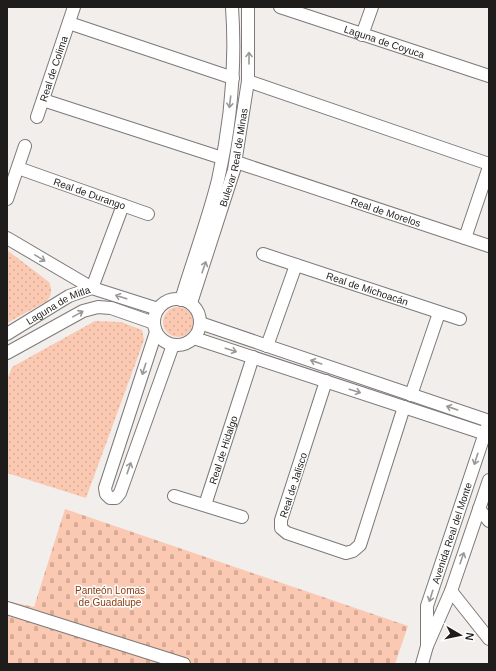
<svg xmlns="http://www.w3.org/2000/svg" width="496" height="671" viewBox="0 0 496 671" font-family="Helvetica,sans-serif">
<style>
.grass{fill:url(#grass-dots)}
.cemetery{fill:url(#cemetery-stones)}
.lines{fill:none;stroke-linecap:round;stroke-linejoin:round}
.minor-casing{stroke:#7e7978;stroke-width:14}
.minor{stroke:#fff;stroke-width:12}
.oneway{stroke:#9a9999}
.labels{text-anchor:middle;stroke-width:3;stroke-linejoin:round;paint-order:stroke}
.street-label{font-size:10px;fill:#1f1d1c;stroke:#fff}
.park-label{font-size:10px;fill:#893b0f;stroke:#fff}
</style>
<defs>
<pattern id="grass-dots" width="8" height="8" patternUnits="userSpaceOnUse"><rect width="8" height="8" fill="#fbc8b2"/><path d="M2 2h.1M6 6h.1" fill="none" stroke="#d7ab98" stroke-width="1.8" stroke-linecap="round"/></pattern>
<pattern id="cemetery-stones" width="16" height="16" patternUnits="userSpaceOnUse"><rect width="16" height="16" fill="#fbc8b2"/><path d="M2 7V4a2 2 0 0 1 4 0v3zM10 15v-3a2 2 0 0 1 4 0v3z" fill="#d7ab98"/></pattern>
</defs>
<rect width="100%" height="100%" fill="#f2eeeb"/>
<path class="grass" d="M7 250 49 282C52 289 52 295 47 301L7 323Z
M163 322a15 15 0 1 1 30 0a15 15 0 1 1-30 0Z
M95 321 121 322 142 330 144 340 86 498 7 473V380L12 367Z"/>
<path class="cemetery" d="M65 509 408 626 395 664H7V601L34 607Z"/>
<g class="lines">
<defs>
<g id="minor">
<path id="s1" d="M280 7 489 76"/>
<path d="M69 23 233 78"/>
<path d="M362 35 372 7"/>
<path d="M248 81 489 164"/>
<path d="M43 100 222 158"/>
<path id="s2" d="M37 117 74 7"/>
<path id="s3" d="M236 162 489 246"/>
<path id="s4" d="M18 168 148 214"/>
<path d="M7 199 25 146"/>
<path d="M7 238 92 288 123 205"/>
<path d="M465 238 489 167"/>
<path id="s5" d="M263 254 460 319"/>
<circle cx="177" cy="322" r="23"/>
<path d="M181 300C193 260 208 220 218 180 231 123 236 65 232 7"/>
<path id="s6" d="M191 303 234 170 248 81V7"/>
<path d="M200 323 489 421"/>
<path d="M156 332 105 488 106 494 110 498H116L120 493 173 345"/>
<path id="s7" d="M7 334 69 296 92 288 158 309"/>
<path d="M194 338 489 435"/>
<path d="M267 346 296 265"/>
<path d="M7 353 83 311 98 307 111 308 154 323"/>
<path d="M326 381 281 520V528L287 533 346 553 353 551 360 545 404 407"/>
<path d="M411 395 439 313"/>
<path d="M174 496 242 517"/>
<path id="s8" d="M205 505 253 357"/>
<path d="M479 509 489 521"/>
<path d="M451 591 489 639"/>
<path d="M7 608 184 664"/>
<path id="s9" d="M427 646V606L487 427"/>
<path d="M422 664 427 646 451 591 489 480"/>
</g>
</defs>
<use href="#minor" class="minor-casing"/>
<use href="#minor" class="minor"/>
</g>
<defs><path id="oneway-shaft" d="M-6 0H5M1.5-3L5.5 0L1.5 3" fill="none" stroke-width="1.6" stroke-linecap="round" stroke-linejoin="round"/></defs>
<g class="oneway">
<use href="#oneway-shaft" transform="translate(249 58) rotate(-90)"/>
<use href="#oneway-shaft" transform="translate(230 102) rotate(97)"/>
<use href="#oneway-shaft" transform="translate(40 258) rotate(31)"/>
<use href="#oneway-shaft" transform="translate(204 267) rotate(-71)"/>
<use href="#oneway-shaft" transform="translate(121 297) rotate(-162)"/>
<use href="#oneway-shaft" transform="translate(78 314) rotate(-29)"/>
<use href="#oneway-shaft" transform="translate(231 350) rotate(18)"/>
<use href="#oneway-shaft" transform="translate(316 362) rotate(-161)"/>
<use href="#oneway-shaft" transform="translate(144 369) rotate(108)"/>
<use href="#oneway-shaft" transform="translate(355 391) rotate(18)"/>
<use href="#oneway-shaft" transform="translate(452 408) rotate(-161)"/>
<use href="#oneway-shaft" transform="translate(476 459) rotate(108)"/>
<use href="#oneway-shaft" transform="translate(129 468) rotate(-71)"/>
<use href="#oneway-shaft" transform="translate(462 558) rotate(-71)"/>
<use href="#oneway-shaft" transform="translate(431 596) rotate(108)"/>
</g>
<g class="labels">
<g class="street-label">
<text dy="4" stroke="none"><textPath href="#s1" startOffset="110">Laguna de Coyuca</textPath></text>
<text dy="4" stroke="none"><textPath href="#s2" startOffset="51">Real de Colima</textPath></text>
<text dy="4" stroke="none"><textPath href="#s6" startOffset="152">Bulevar Real de Minas</textPath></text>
<text dy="4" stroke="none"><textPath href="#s4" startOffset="76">Real de Durango</textPath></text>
<text dy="4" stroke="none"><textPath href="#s3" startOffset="158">Real de Morelos</textPath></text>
<text dy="4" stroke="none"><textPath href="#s5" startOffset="110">Real de Michoacán</textPath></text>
<text dy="4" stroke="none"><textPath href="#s7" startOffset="59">Laguna de Mitla</textPath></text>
<text dy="4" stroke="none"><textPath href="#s8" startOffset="58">Real de Hidalgo</textPath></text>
<text transform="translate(293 485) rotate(-72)" y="4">Real de Jalisco</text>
<text dy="4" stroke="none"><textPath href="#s9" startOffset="117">Avenida Real del Monte</textPath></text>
</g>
<g class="park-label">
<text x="110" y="594">Panteón Lomas<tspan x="110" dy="12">de Guadalupe</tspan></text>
</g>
</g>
<rect width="496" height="671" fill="none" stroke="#1f1d1c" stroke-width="16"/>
<g transform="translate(460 635) rotate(99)" stroke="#ffffff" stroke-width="3" paint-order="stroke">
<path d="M0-3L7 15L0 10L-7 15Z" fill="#1f1d1c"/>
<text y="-6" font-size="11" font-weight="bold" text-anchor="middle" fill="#1f1d1c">N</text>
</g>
</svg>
